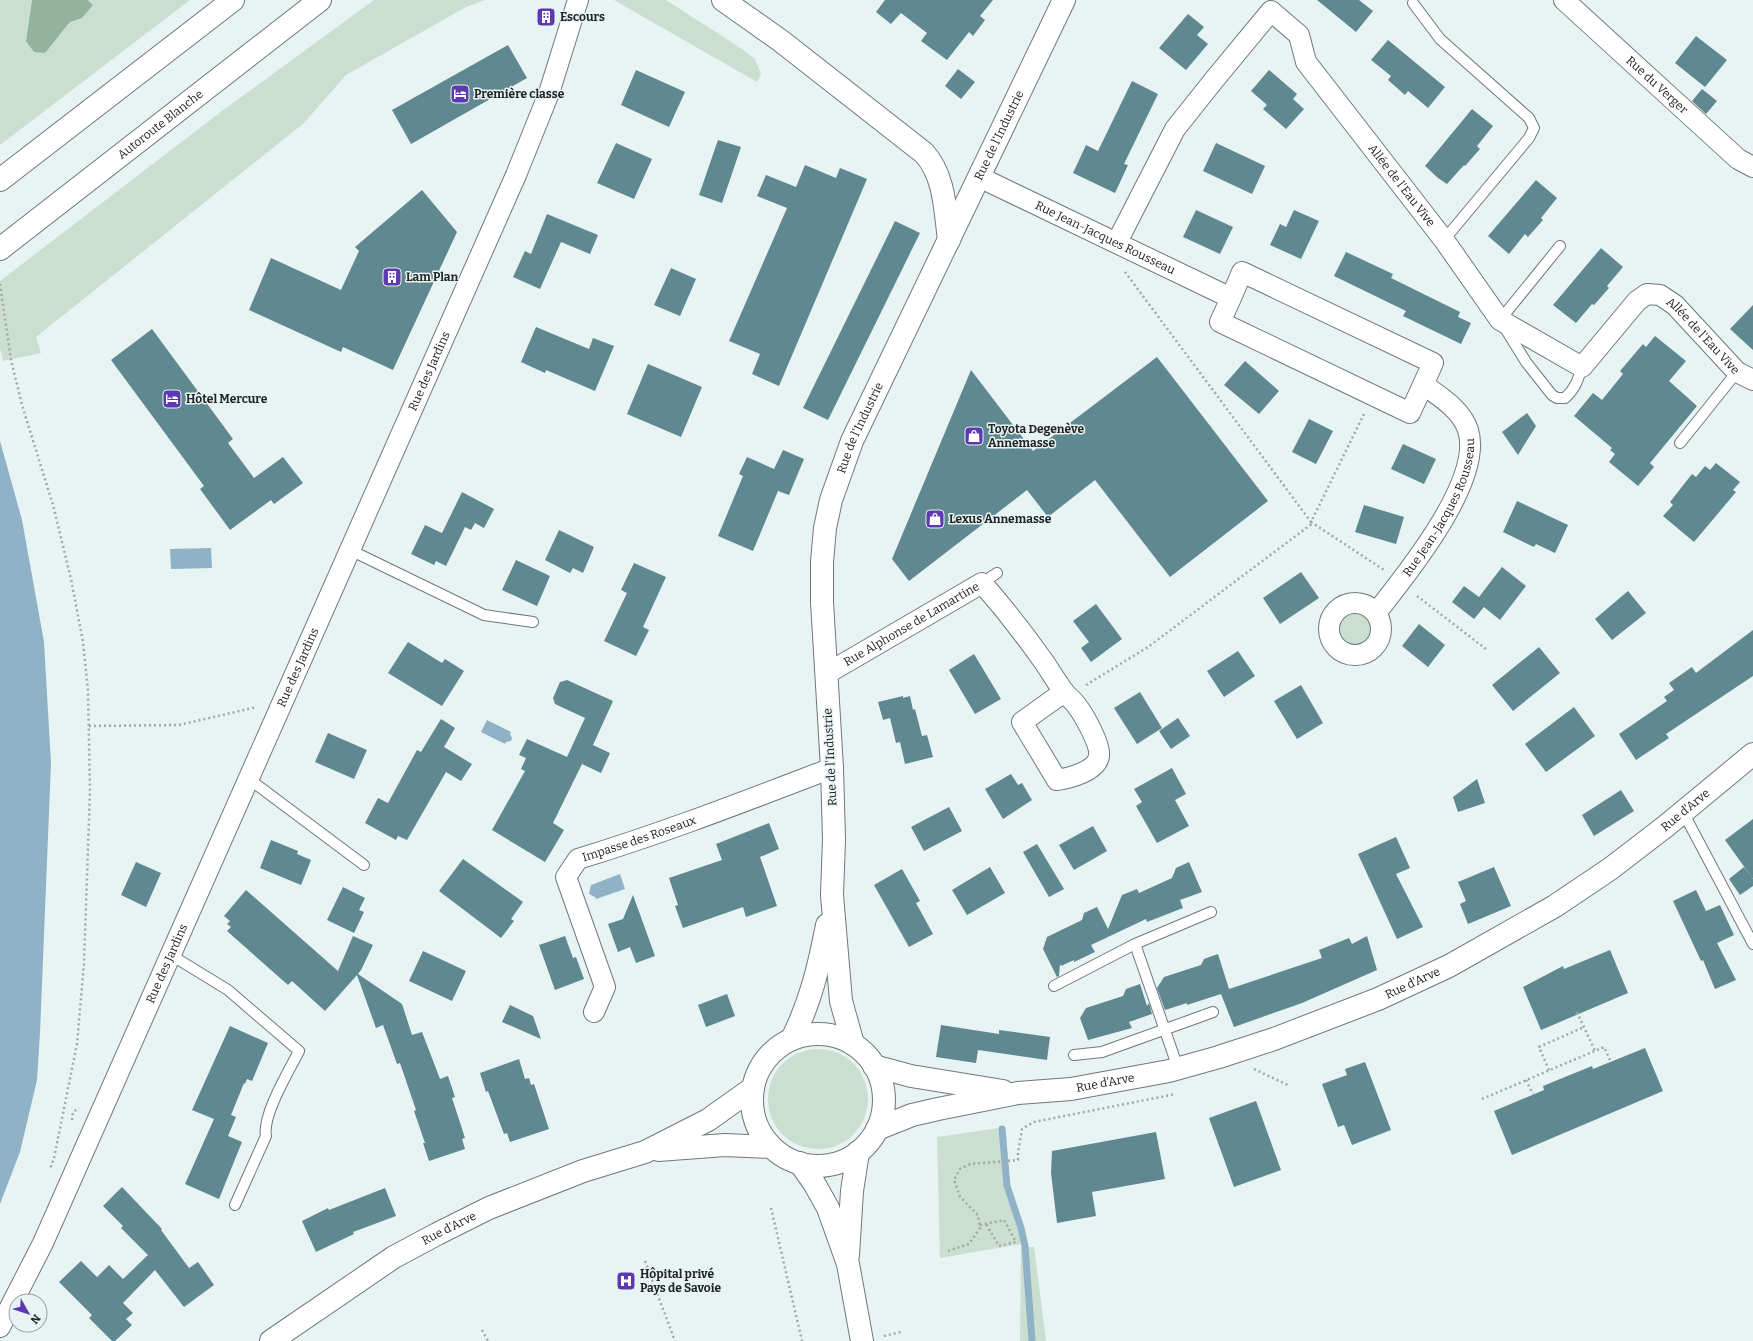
<svg xmlns="http://www.w3.org/2000/svg" width="1753" height="1341" viewBox="0 0 1753 1341" font-family="Bitter,serif">
<style>
.green{fill:#cbdfd1}
.forest{fill:#93b39e}
.water{fill:#90b2c6}
.lines{fill:none;stroke-linecap:round;stroke-linejoin:round}
.stream{stroke:#90b2c6;stroke-width:7}
.building{fill:#5f8891}
.service-casing{stroke:#707979;stroke-width:12}
.minor-casing{stroke:#707979;stroke-width:22}
.secondary-casing{stroke:#707979;stroke-width:24}
.primary-casing{stroke:#707979;stroke-width:24}
.motorway-casing{stroke:#707979;stroke-width:24}
.path{stroke:#a0a8a8;stroke-width:2.5;stroke-dasharray:2 3;stroke-linecap:butt}
.service{stroke:#fff;stroke-width:10}
.minor{stroke:#fff;stroke-width:20}
.secondary{stroke:#fff;stroke-width:22}
.primary{stroke:#fff;stroke-width:22}
.motorway{stroke:#fff;stroke-width:22}
.labels{text-anchor:middle;stroke-width:3;stroke-linejoin:round;paint-order:stroke}
.poi-label{font-size:12px;font-weight:bold;fill:#202424;stroke:#e8f3f3;text-anchor:start}
.street-label{font-size:12px;fill:#202424;stroke:#e8f3f3}
</style>
<rect width="100%" height="100%" fill="#e8f3f3"/>
<path class="green" d="M0 0H32L26 41 60 35 70 22 82 18 93 4 88 0H190L0 145Z
M374 0H485L466 7 346 75 304 123 36 337 41 353 3 361 0 349V281L222 111Z
M614 0H666L742 49 755 59 761 74 757 82Z
M1335 629a20 20 0 1 1 40 0a20 20 0 1 1-40 0Z
M768 1099a50 50 0 1 1 100 0a50 50 0 1 1-100 0Z
M999 1128 1004 1189 1018 1227 1021 1244 940 1258 937 1137Z
M1021 1247H1034L1046 1341H1020Z"/>
<path class="forest" d="M32 0H88L93 5 82 18 70 22 45 53 34 52 26 41Z"/>
<path class="water" d="M0 441 22 520 44 642 51 763 40 1033 37 1080 20 1152 0 1204Z
M211 548 212 568 171 569 170 549Z
M487 720 511 732 510 734 512 738 511 741 506 742 505 744 481 732Z
M620 874 625 889 596 899 595 897 589 894 591 885Z"/>
<g class="lines">
<path class="stream" d="M1002 1129 1007 1186 1021 1228 1025 1246 1032 1341"/>
</g>
<path class="building" d="M885 0H993L980 16 985 20 973 36 969 32 947 60 921 41 927 33 901 13 891 24 876 12Z
M1317 0H1359L1373 11 1356 32Z
M1188 14 1204 27 1197 35 1208 44 1186 70 1159 48Z
M1696 36 1727 60 1705 87 1675 63Z
M1388 40 1445 87 1428 108 1408 91 1405 95 1388 80 1391 76 1371 60Z
M508 45 527 78 411 144 392 110Z
M958 69 975 82 961 99 945 86Z
M636 70 685 92 669 127 621 105Z
M1269 70 1297 94 1293 99 1304 109 1286 129 1263 109 1267 105 1251 91Z
M1132 81 1158 94 1124 164 1128 165 1115 193 1073 173 1086 145 1098 151Z
M1702 89 1717 101 1706 114 1692 101Z
M1472 109 1493 126 1477 146 1480 149 1465 166 1464 165 1447 184 1438 178 1425 166Z
M718 140 741 147 722 203 699 195Z
M616 143 652 159 634 199 597 183Z
M1216 143 1265 166 1252 194 1203 171Z
M805 165 836 178 840 168 867 179 779 386 752 374 760 354 729 341 787 208 757 196 766 175 796 187Z
M1536 180 1557 198 1541 218 1543 220 1528 237 1525 234 1509 254 1488 236Z
M422 190 457 232 393 370 343 347 341 352 249 310 271 258 341 290 359 251 355 247Z
M1196 210 1233 227 1220 254 1183 237Z
M1294 210 1319 221 1301 259 1270 245 1280 224 1286 227Z
M547 214 598 235 590 254 561 242 540 289 513 277 525 251 531 254Z
M895 221 920 233 828 420 803 408Z
M1601 248 1623 267 1607 286 1609 288 1594 305 1592 304 1576 323 1553 305Z
M1346 252 1393 274 1391 278 1460 312 1458 317 1471 323 1461 344 1403 316 1406 311 1334 276Z
M671 268 696 279 680 316 654 305Z
M1753 305V350L1730 329Z
M536 327 589 349 593 338 614 346 595 391 546 370 545 373 521 362Z
M152 329 233 439 228 443 254 478 283 457 303 483 274 504 271 500 230 530 200 489 204 486 111 360Z
M1655 336 1686 361 1669 381 1697 406 1650 463 1654 467 1638 486 1609 462 1615 454 1610 450 1612 448 1574 416 1593 393 1602 400 1623 374 1620 371 1643 344 1646 347Z
M1157 357 1268 501 1170 577 1095 480 1048 517 1027 490 909 581 892 559 971 370 1033 451Z
M1245 361 1279 391 1259 414 1224 385Z
M648 364 702 387 681 437 627 414Z
M1527 413 1536 426 1518 455 1502 432Z
M1309 419 1333 431 1316 464 1292 452Z
M1403 444 1436 459 1424 484 1391 469Z
M783 450 804 459 789 495 778 491 753 551 718 536 743 476 739 474 747 457 774 469Z
M1716 463 1740 482 1733 490 1736 492 1694 542 1663 516 1673 505 1670 502 1692 474 1696 477 1705 466 1710 470Z
M462 492 494 509 484 528 475 523 471 530 465 527 446 566 436 561 434 565 411 554 425 525 442 533Z
M1517 501 1568 525 1555 553 1536 544 1534 547 1503 532Z
M1364 505 1404 517 1396 544 1355 532Z
M559 530 594 547 583 573 573 568 570 573 545 560Z
M516 560 550 576 537 606 502 590Z
M634 563 666 577 643 627 649 630 636 656 604 641 627 593 621 590Z
M1502 567 1526 586 1500 620 1484 607 1474 619 1452 602 1464 586 1479 597Z
M1301 572 1319 598 1280 624 1263 598Z
M1628 591 1646 613 1612 640 1595 619Z
M1096 604 1122 639 1091 662 1081 648 1089 642 1073 621Z
M1419 624 1445 645 1428 667 1402 646Z
M1753 630V676L1666 734 1669 738 1636 760 1619 734 1667 701 1664 697 1674 690 1669 683 1692 667 1696 673Z
M408 642 442 663 445 659 464 671 442 706 388 673Z
M1539 647 1560 673 1513 711 1492 685Z
M1238 651 1255 676 1224 697 1207 671Z
M974 654 1001 699 975 714 949 670Z
M567 680 613 701 593 745 610 753 601 773 582 764 553 823 564 830 545 862 492 830 525 771 521 769 526 758 519 755 527 739 567 757 585 718 555 704 553 698 560 682Z
M1301 685 1323 723 1297 739 1274 701Z
M1140 692 1162 728 1137 744 1114 708Z
M903 696V698L910 696 913 710 915 709 922 736 927 735 933 757 905 764 900 742 896 743 890 718 883 720 878 702Z
M1574 707 1595 736 1546 772 1525 744Z
M1178 718 1190 736 1171 749 1159 731Z
M441 719 455 728 444 747 472 764 461 781 446 772 407 840 398 836 396 840 365 823 378 798 388 803 417 750 421 752Z
M328 733 367 750 354 779 315 762Z
M1172 768 1186 794 1175 800 1189 826 1157 843 1136 806 1142 802 1134 789Z
M1011 774 1018 785 1022 783 1032 800 1003 819 985 789Z
M1477 779 1485 803 1458 812 1453 797Z
M1621 790 1634 811 1594 836 1582 815Z
M949 807 962 831 924 851 911 827Z
M1753 819V879L1725 840Z
M769 823 779 849 760 857 777 906 746 917 743 907 683 928 675 906 678 905 669 878 722 860 716 844Z
M1093 826 1107 851 1074 870 1059 845Z
M1396 837 1410 868 1396 874 1423 927 1397 939 1358 854Z
M271 840 298 851 297 854 311 860 301 885 260 868Z
M1037 844 1064 889 1049 897 1023 852Z
M463 859 523 902 511 919 514 921 501 938 439 891Z
M136 862 161 873 146 907 121 895Z
M1189 862 1202 892 1180 900 1183 908 1147 922 1146 919 1091 945 1095 952 1074 962V960L1061 966 1060 964 1059 976 1057 977 1043 949 1047 937 1082 920 1084 913 1097 907 1108 929 1122 895 1137 889 1139 893 1172 878 1176 868Z
M990 867 1005 893 967 915 952 890Z
M1494 867 1511 906 1468 924 1460 904 1466 901 1458 882Z
M1744 867 1753 879V886L1740 895 1729 879Z
M902 869 920 901 916 903 933 934 909 947 874 885Z
M343 887 365 898 359 910 364 912 354 933 327 920Z
M246 890 338 971 353 936 373 945 361 970 358 974 402 1004 412 1035 422 1032 440 1079 448 1076 455 1097 452 1098 465 1138 462 1139 465 1149 429 1161 423 1143H425L414 1111 416 1110 400 1063 397 1064 383 1025 376 1028 357 975 325 1011 292 981 288 985 227 931 231 927 227 924 230 921 224 916Z
M1696 890 1706 911 1720 905 1734 935 1717 943 1736 980 1715 989 1703 960 1701 961 1673 901Z
M633 895 655 956 636 963 630 947 618 952 608 924 623 919Z
M565 936 573 958 576 957 584 979 555 990 539 945Z
M1367 936 1377 970 1302 1003 1234 1027 1221 994 1187 1005V1003L1165 1010 1157 988 1164 977 1201 965 1204 959 1218 954 1229 989 1322 958 1319 950 1349 938 1352 944Z
M1610 950 1628 993 1541 1030 1523 987 1563 966 1564 969Z
M423 951 466 971 452 1001 409 981Z
M1140 984 1147 1006 1149 1003 1152 1014 1129 1022 1132 1028 1088 1040 1080 1018 1086 1008 1123 996 1126 989Z
M727 994 735 1016 706 1027 698 1005Z
M510 1005 533 1016 541 1039 502 1022Z
M941 1025 999 1034V1030L1050 1037 1047 1060 978 1050 976 1063 936 1057Z
M230 1026 268 1043 252 1081 247 1079 245 1084 244 1083 231 1115 236 1117 228 1136 242 1142 219 1199 185 1184 214 1119 192 1110Z
M1645 1048 1663 1091 1512 1155 1494 1111 1544 1090 1543 1086 1592 1066 1593 1069Z
M519 1059 525 1079 529 1078 531 1085 534 1084 549 1129 510 1142 507 1133 504 1134 488 1091 486 1092 480 1073Z
M1365 1062 1391 1130 1352 1145 1344 1125 1338 1127 1322 1084 1347 1075 1345 1069Z
M1256 1101 1281 1170 1234 1187 1209 1118Z
M1156 1132 1165 1179 1092 1192 1096 1216 1057 1223 1051 1173 1052 1151Z
M122 1187 162 1229 161 1230 189 1268 198 1262 214 1285 184 1307 155 1270 123 1303 133 1313 126 1319 132 1325 115 1341H112L89 1318 92 1315 59 1282 81 1261 97 1277 109 1265 123 1279 148 1255 121 1228 123 1226 103 1206Z
M385 1188 396 1216 353 1232 354 1234 316 1252 302 1221 328 1208 329 1210Z"/>
<g class="lines">
<defs>
<path id="service" d="M1413 3 1440 39 1529 118 1534 128 1529 138 1444 240
M1560 246 1500 320 1526 362 1552 395 1557 398H1565C1575 389 1578 380 1582 367
M1680 443 1737 372
M350 550 484 615 533 622
M982 583 997 573
M249 779 364 865
M1683 812 1753 944
M171 955 228 990 299 1051C289 1071 262 1115 266 1136L235 1205
M1054 986 1135 944
M1074 1055 1102 1052 1213 1012
M1178 1068 1135 944 1211 912"/>
<g id="minor">
<path id="s1" d="M1564 0 1738 159 1753 167"/>
<path id="s2" d="M979 177 1231 298 1220 322 1410 413 1433 363 1242 272 1231 298"/>
<path id="s3" d="M1117 242 1175 129 1214 80 1271 11 1299 35 1306 62 1444 240 1500 320 1582 367 1637 301 1647 294 1660 295 1675 305 1737 372 1753 380"/>
<circle cx="1355" cy="629" r="26"/>
<path id="s4" d="M1376 613C1406 575 1484 480 1468 430 1461 409 1440 397 1424 385"/>
<path id="s5" d="M826 674 982 583C1004 608 1025 635 1044 662 1051 672 1057 683 1065 693 1068 697 1074 701 1077 706 1084 715 1101 745 1099 756 1097 771 1070 778 1057 780L1022 722 1064 692"/>
<path id="s6" d="M594 1012 605 987 566 877 578 859C664 833 748 800 832 768"/>
<path id="s7" d="M0 1327 43 1243 516 175 549 93 578 0"/>
</g>
<g id="secondary">
<path d="M874 1066 911 1076 1003 1091"/>
<path id="s8" d="M877 1129 912 1115 938 1109 1018 1093 1071 1089 1169 1071 1219 1057 1274 1039 1378 999 1449 966 1555 906 1610 869 1666 826 1753 754"/>
<path d="M800 1163 814 1183 828 1208 848 1264 862 1341"/>
<path d="M848 1255 852 1191 858 1152"/>
</g>
<g id="primary">
<circle cx="818" cy="1100" r="66"/>
<path d="M792 1039C811 1001 819 966 827 925"/>
<path id="s9" d="M853 1044 841 1001 832 895 834 839 832 768 822 602V562L825 528 831 500 852 441 1064 0"/>
<path d="M658 1150 725 1145 771 1147"/>
<path id="s10" d="M271 1341 394 1257 437 1234 489 1208 583 1171 645 1152 708 1120 753 1088"/>
</g>
<g id="motorway">
<path d="M723 0 781 41 924 153C945 176 945 210 949 240"/>
<path d="M0 180 233 0"/>
<path id="s11" d="M0 249 320 0"/>
</g>
</defs>
<use href="#service" class="service-casing"/>
<use href="#minor" class="minor-casing"/>
<use href="#secondary" class="secondary-casing"/>
<use href="#primary" class="primary-casing"/>
<use href="#motorway" class="motorway-casing"/>
<path class="path" d="M1125 272 1311 522
M0 284 11 360 22 405 53 505 71 579 83 642 88 691 90 791 84 963 77 1044 54 1158 50 1169
M1364 414 1311 522 1384 570
M1417 596 1486 649
M1086 685 1148 647 1313 523
M89 726 179 725 257 707
M1577 1012 1595 1051
M1254 1069 1290 1086
M1549 1070 1539 1047 1584 1027
M1526 1080 1533 1094
M1482 1099 1604 1047 1611 1062
M72 1120 73 1112 79 1108
M771 1208 802 1341
M980 1225 1004 1220 1016 1242 999 1246 986 1224
M948 1251 969 1244 980 1228 978 1215 960 1197 954 1180 960 1169 970 1164 1018 1160V1152L1022 1129 1034 1122 1176 1094
M645 1261 675 1341
M482 1330 488 1341
M884 1336 901 1332"/>
<use href="#service" class="service"/>
<use href="#minor" class="minor"/>
<use href="#secondary" class="secondary"/>
<use href="#primary" class="primary"/>
<use href="#motorway" class="motorway"/>
</g>
<defs>
<symbol id="building-square" viewBox="-11 -11 22 22"><rect x="-9" y="-9" width="18" height="18" rx="4" fill="#5d39b1" stroke="#e8f3f3"/><path d="M-4-6H4V6H1V3H-1V6H-4ZM-2.5-4.3h1.7v1.8h-1.7ZM.8-4.3h1.7v1.8H.8ZM-2.5-1h1.7V.8h-1.7ZM.8-1h1.7V.8H.8Z" fill="#fff"/></symbol>
<symbol id="hotel-square" viewBox="-11 -11 22 22"><rect x="-9" y="-9" width="18" height="18" rx="4" fill="#5d39b1" stroke="#e8f3f3"/><path d="M-6-4.5h1.5V1H6V5H4.5V3h-9V5H-6ZM-4 0a1.8 1.8 0 1 1 3.6 0ZM.5 0V-2.5h3Q6-2.5 6 0Z" fill="#fff"/></symbol>
<symbol id="shop-square" viewBox="-11 -11 22 22"><rect x="-9" y="-9" width="18" height="18" rx="4" fill="#5d39b1" stroke="#e8f3f3"/><path d="M-5-2.5h2.3a2.7 3.5 0 0 1 5.4 0H5L5.5 6h-11ZM-1.5-2.5h3a1.5 2.3 0 0 0-3 0Z" fill="#fff"/></symbol>
<symbol id="hospital-square" viewBox="-11 -11 22 22"><rect x="-9" y="-9" width="18" height="18" rx="4" fill="#5d39b1" stroke="#e8f3f3"/><path d="M-5-5h3v3.5h4V-5h3V5h-3V1.5h-4V5h-3Z" fill="#fff"/></symbol>
</defs>
<g fill-rule="evenodd">
<use href="#building-square" x="535" y="6" width="22" height="22"/>
<use href="#hotel-square" x="449" y="83" width="22" height="22"/>
<use href="#building-square" x="381" y="266" width="22" height="22"/>
<use href="#hotel-square" x="161" y="388" width="22" height="22"/>
<use href="#shop-square" x="963" y="425" width="22" height="22"/>
<use href="#shop-square" x="924" y="508" width="22" height="22"/>
<use href="#hospital-square" x="615" y="1270" width="22" height="22"/>
</g>
<g class="labels">
<g class="poi-label">
<text x="560" y="21">Escours</text>
<text x="474" y="98">Première classe</text>
<text x="406" y="281">Lam Plan</text>
<text x="186" y="403">Hôtel Mercure</text>
<text x="988" y="433">Toyota Degenève<tspan x="988" dy="14">Annemasse</tspan></text>
<text x="949" y="523">Lexus Annemasse</text>
<text x="640" y="1278">Hôpital privé<tspan x="640" dy="14">Pays de Savoie</tspan></text>
</g>
<g class="street-label">
<text dy="4" stroke="none"><textPath href="#s1" startOffset="126">Rue du Verger</textPath></text>
<text dy="4" stroke="none"><textPath href="#s11" startOffset="203">Autoroute Blanche</textPath></text>
<text dy="4" stroke="none"><textPath href="#s9" startOffset="949">Rue de l'Industrie</textPath></text>
<text dy="4" stroke="none"><textPath href="#s3" startOffset="500">Allée de l'Eau Vive</textPath></text>
<text dy="4" stroke="none"><textPath href="#s2" startOffset="140">Rue Jean-Jacques Rousseau</textPath></text>
<text dy="4" stroke="none"><textPath href="#s3" startOffset="932">Allée de l'Eau Vive</textPath></text>
<text dy="4" stroke="none"><textPath href="#s7" startOffset="1048">Rue des Jardins</textPath></text>
<text dy="4" stroke="none"><textPath href="#s9" startOffset="625">Rue de l'Industrie</textPath></text>
<text dy="4" stroke="none"><textPath href="#s4" startOffset="125">Rue Jean-Jacques Rousseau</textPath></text>
<text dy="4" stroke="none"><textPath href="#s5" startOffset="99">Rue Alphonse de Lamartine</textPath></text>
<text dy="4" stroke="none"><textPath href="#s7" startOffset="724">Rue des Jardins</textPath></text>
<text transform="translate(830 757) rotate(-93)" y="4">Rue de l'Industrie</text>
<text dy="4" stroke="none"><textPath href="#s8" startOffset="882">Rue d'Arve</textPath></text>
<text dy="4" stroke="none"><textPath href="#s6" startOffset="230">Impasse des Roseaux</textPath></text>
<text dy="4" stroke="none"><textPath href="#s7" startOffset="400">Rue des Jardins</textPath></text>
<text dy="4" stroke="none"><textPath href="#s8" startOffset="558">Rue d'Arve</textPath></text>
<text dy="4" stroke="none"><textPath href="#s8" startOffset="234">Rue d'Arve</textPath></text>
<text dy="4" stroke="none"><textPath href="#s10" startOffset="211">Rue d'Arve</textPath></text>
</g>
</g>
<g transform="translate(28 1313) rotate(129)"><circle r="19" fill="#e8f3f3" stroke="#98a0a0"/>
<path d="M0-3L7 15L0 10L-7 15Z" fill="#5d39b1"/>
<text y="-6" font-size="11" font-weight="bold" text-anchor="middle" fill="#202424">N</text>
</g>
</svg>
